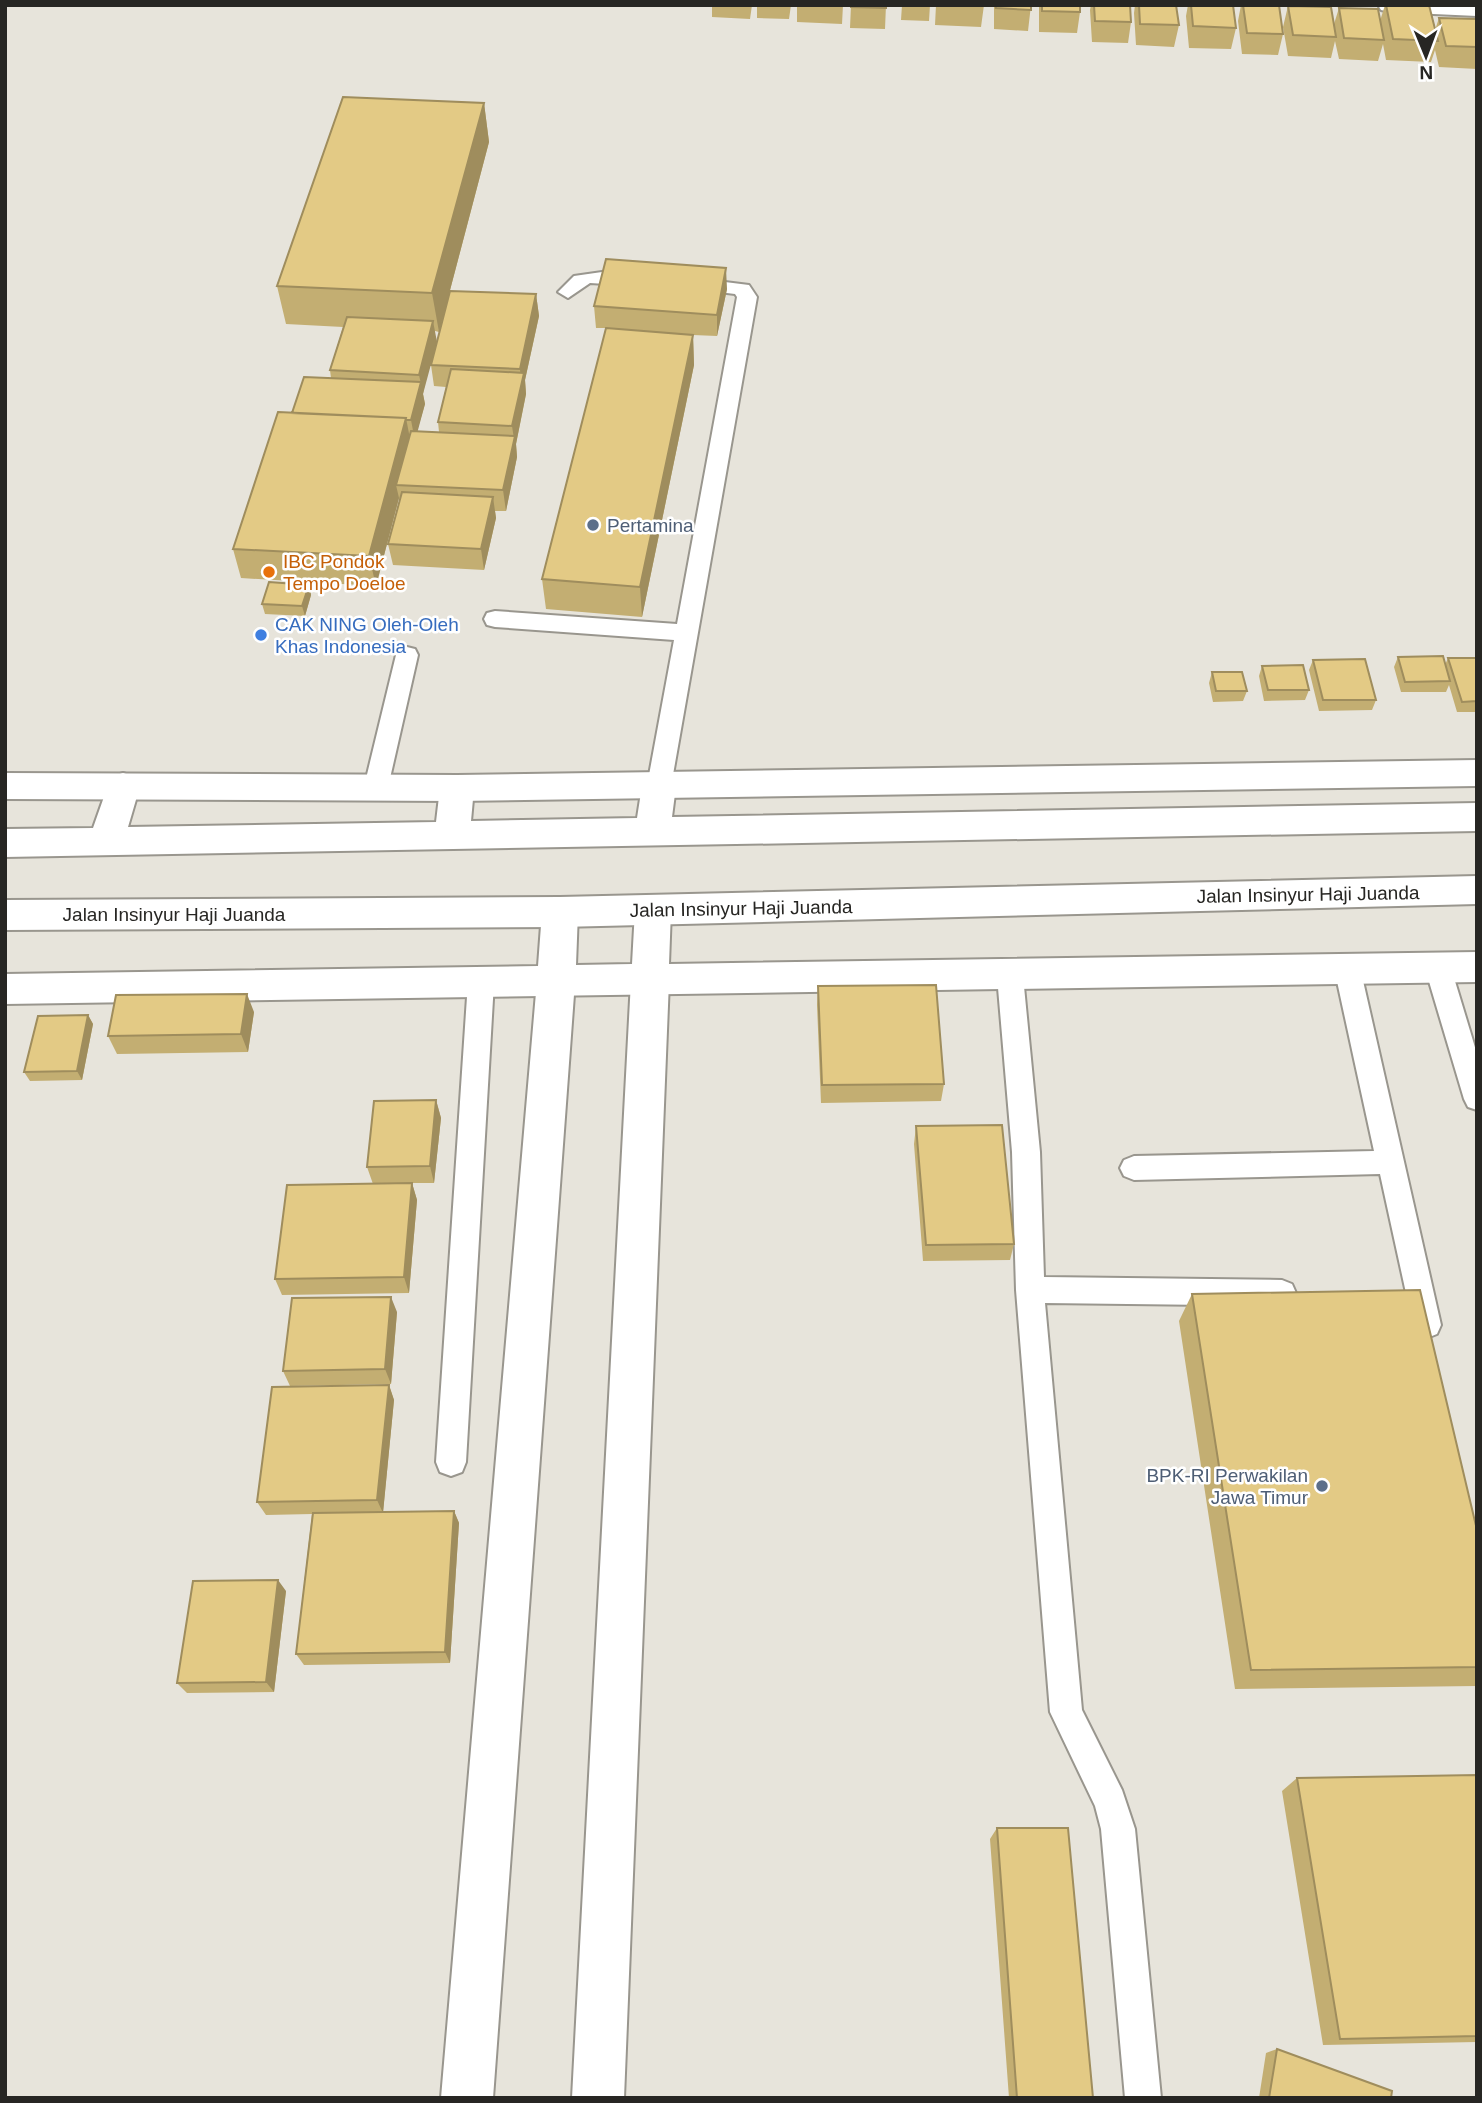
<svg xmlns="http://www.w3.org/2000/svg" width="1482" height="2103" viewBox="0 0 1482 2103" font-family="Helvetica,sans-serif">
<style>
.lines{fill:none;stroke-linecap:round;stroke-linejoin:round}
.service-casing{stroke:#99968e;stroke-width:4}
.minor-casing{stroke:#99968e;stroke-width:4}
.tertiary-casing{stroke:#99968e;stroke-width:4}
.trunk-casing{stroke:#99968e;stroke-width:4}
.service{fill:#fff;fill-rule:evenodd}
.minor{fill:#fff;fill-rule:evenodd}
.tertiary{fill:#fff;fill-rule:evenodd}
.trunk{fill:#fff;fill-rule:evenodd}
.wall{fill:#c3ae72}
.shaded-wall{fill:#9f8d5d}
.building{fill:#e3ca85;stroke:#9f8d5d;stroke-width:2}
.service-dot{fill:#5c6f8a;stroke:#fff;stroke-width:2.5}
.food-dot{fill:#e8710a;stroke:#fff;stroke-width:2.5}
.shop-dot{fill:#3f7fe0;stroke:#fff;stroke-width:2.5}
.labels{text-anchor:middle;stroke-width:5;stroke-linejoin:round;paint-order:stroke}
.service-label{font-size:19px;fill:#4e5e75;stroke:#fff;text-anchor:start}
.food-label{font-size:19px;fill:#c56008;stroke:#fff;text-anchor:start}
.shop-label{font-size:19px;fill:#366cbe;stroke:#fff;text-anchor:start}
.street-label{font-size:19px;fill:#272623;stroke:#fff}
</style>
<rect width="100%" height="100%" fill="#e7e4db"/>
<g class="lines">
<defs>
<path id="service" d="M609 271 637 274 647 280 637 286 590 283 568 298 558 292 574 276Z
M693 278 749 285 757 297 671 786 667 792 659 795 651 792 647 786 674 640 495 627 487 625 484 619 487 613 495 611 677 624 737 297 735 294 686 288 683 284 686 280Z
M407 647 415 649 418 655 388 787 384 793 376 796 368 793 364 787 396 655 399 649Z
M1438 958 1447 961 1451 968 1477 1054V1110L1468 1107 1464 1099 1425 968 1429 961Z
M1348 962 1357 965 1361 972 1441 1325 1437 1334 1427 1338 1417 1334 1413 1325 1380 1174 1134 1180 1124 1176 1120 1168 1124 1160 1134 1156 1374 1151 1335 972 1339 965Z
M1010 966 1019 969 1023 976 1040 1152 1044 1277 1282 1280 1292 1284 1296 1293 1292 1302 1282 1306 1045 1303 1082 1710 1122 1790 1135 1829 1161 2098H1125L1101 1829 1095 1806 1050 1712 1016 1290 1012 1152 997 976 1001 969Z
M481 972 490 975 494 982 466 1462 462 1472 451 1476 440 1472 436 1462 468 982 472 975Z"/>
<path id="minor" d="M1378 5H1477V16L1390 12 1381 10Z
M556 966 569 970 575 981 493 2098H441L537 981 543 970Z
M650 966 663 970 669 981 624 2098H572L631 981 637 970Z"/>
<path id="tertiary" d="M1477 760V786L457 801 5 799V773L457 775Z
M653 895 666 900 671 910 669 964 1477 952V982L5 1004V974L538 966 542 912 547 902 560 897 573 902 578 912 576 965 632 964 635 910 640 900Z"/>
<path id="trunk" d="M123 773 135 777 140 786 128 827 436 822 440 788 445 779 457 775 469 779 474 788 471 821 637 818 642 786 647 777 659 773 671 777 676 786 672 817 1477 803V831L5 857V829L93 828 111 777Z
M1477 876V904L560 927 5 930V900L560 897Z"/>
</defs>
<use href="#service" class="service-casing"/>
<use href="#minor" class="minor-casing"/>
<use href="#tertiary" class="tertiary-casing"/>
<use href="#trunk" class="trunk-casing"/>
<use href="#service" class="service"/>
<use href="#minor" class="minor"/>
<use href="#tertiary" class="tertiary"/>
<use href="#trunk" class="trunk"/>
</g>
<path class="wall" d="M712 5H752L750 19 712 17Z
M757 5H791L789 19 757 18Z
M797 5H843L842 24 797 22Z
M851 5H886L885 29 850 28Z
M902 5H930L929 21 901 20Z
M936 5H984L981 27 935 25Z
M994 5H1031L1028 31 994 29Z
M1039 5H1080V12L1077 33 1039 32Z
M1091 5H1130L1131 22 1128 43 1092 42 1090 10Z
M1135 5H1176L1179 25 1174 47 1136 45 1134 13Z
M1188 5H1233L1236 28 1231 49 1189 48 1186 16Z
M1241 5H1279L1283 34 1278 55 1242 54 1238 21Z
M1385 5H1429L1435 30 1439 18 1477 19V69L1439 67 1435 50 1431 62 1386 60 1383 44 1378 61 1339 59 1335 41 1331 58 1288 56 1283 27 1288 6 1334 24 1339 8 1380 21Z
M484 103 489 142 439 332 435 331 423 394 425 404 417 431 439 432 438 422 446 387 434 386 431 365 536 294 539 316 525 380 526 394 516 444 517 457 506 511H495L496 518 484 570 393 565 388 544 400 502 399 498 376 586 241 578 233 549 292 413 331 378 330 370 343 327 286 324 277 286Z
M727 289 717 336 693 335 694 365 642 617 546 609 542 579 606 328H596L594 306Z
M309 585 311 595 305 616 265 614 262 604Z
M1398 657 1445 665 1448 658H1477V712H1457L1449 685 1446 692H1401L1394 667Z
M1313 660 1376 700 1372 710 1319 711 1309 670Z
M1262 666 1309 690 1305 700 1264 701 1259 676Z
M1212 672 1247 691 1243 701 1213 702 1209 683Z
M818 986 944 1084 941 1101 821 1103 817 1005Z
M254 1012 248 1052 117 1054 108 1036Z
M88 1015 93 1024 82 1080 30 1081 24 1072Z
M436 1100 441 1118 434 1183H412L417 1200 409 1293 282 1295 275 1279 373 1184 367 1167Z
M916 1126 1014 1244 1010 1260 923 1261 914 1144Z
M1192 1294 1477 1530V1686L1235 1689 1179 1321Z
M397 1312 391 1384 290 1386 283 1371Z
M389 1385 394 1400 383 1512 454 1511 459 1523 450 1663 304 1665 296 1654 312 1514 266 1515 257 1502Z
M286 1591 274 1692 187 1693 177 1683Z
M1477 1775V2042L1323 2045 1282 1791 1297 1778Z
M997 1828 1093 2098H1009L990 1839Z
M1277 2049 1391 2098H1259L1266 2053Z"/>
<path class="shaded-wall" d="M484 103 489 142 439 332 432 293Z
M726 268 727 289 717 336V315Z
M536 294 539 316 525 380 526 394 516 444 517 457 506 511 503 490 514 439 512 426 521 384 520 369Z
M433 321 437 342 423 394 425 404 415 441 411 420 421 384 419 375Z
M693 335 694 365 642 617 640 587Z
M406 418 412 449 396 485 399 498 376 586 369 556Z
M493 497 496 518 484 570 481 549Z
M309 585 311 595 305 616 302 606Z
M247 994 254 1012 248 1052 241 1034Z
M88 1015 93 1024 82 1080 77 1071Z
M436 1100 441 1118 434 1183 430 1166Z
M412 1183 417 1200 409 1293 404 1277Z
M391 1297 397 1312 391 1384 385 1369Z
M389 1385 394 1400 383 1513 377 1500Z
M454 1511 459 1523 450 1663 445 1652Z
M278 1580 286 1591 274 1692 266 1682Z"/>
<path class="building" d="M851 5H886V8L851 7Z
M996 5H1031V10L996 8Z
M1042 5H1080V12L1042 11Z
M1094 5H1130L1131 22 1095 21Z
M1139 5H1176L1179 25 1140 24Z
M1191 5H1233L1236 28 1193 26Z
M1243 5H1279L1283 34 1247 33Z
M1386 5H1429L1438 41 1393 39Z
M1288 6 1331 7 1336 37 1293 35Z
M1339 8 1378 9 1384 40 1344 38Z
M1439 18 1477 19V47L1446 46Z
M343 97 484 103 432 293 277 286Z
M606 259 726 268 717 315 594 306Z
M450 291 536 294 520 369 431 365Z
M347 317 433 321 419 375 330 370Z
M606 328 693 335 640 587 542 579Z
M451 369 524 373 512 426 438 422Z
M304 377 421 382 411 420H406V418L292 413Z
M278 412 406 418 369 556 233 549Z
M411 431 515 436 503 490 396 485Z
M402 492 493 497 481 549 388 544Z
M269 582 309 585 302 606 262 604Z
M1443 656 1450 681 1405 682 1398 657Z
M1448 658H1477V701L1462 702Z
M1365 659 1376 700H1323L1313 660Z
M1303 665 1309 690H1268L1262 666Z
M1212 672H1242L1247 691H1216Z
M936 985 944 1084 822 1085 818 986Z
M247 994 241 1034 108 1036 116 995Z
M88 1015 77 1071 24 1072 38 1016Z
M436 1100 430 1166 367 1167 374 1101Z
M1002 1125 1014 1244 926 1245 916 1126Z
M412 1183 404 1277 275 1279 287 1185Z
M1420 1290 1477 1530V1667L1251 1670 1192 1294Z
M391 1297 385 1369 283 1371 292 1298Z
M389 1385 377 1500 257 1502 272 1387Z
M454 1511 445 1652 296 1654 313 1513Z
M278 1580 266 1682 177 1683 193 1581Z
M1477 1775V2036L1340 2039 1297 1778Z
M997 1828H1068L1093 2098H1017Z
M1277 2049 1392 2091 1391 2098H1269Z"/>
<g class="service-dot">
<circle cx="593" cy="525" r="7"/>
<circle cx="1322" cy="1486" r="7"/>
</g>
<circle class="food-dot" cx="269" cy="572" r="7"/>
<circle class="shop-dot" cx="261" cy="635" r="7"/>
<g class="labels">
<g class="service-label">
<text x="607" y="532">Pertamina</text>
<text x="1308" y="1482" text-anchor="end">BPK-RI Perwakilan<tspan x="1308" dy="22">Jawa Timur</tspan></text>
</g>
<g class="food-label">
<text x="283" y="568">IBC Pondok<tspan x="283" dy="22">Tempo Doeloe</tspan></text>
</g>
<g class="shop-label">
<text x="275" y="631">CAK NING Oleh-Oleh<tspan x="275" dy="22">Khas Indonesia</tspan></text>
</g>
<g class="street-label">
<text transform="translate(1308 894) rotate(-1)" y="7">Jalan Insinyur Haji Juanda</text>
<text transform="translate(741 908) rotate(-1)" y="7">Jalan Insinyur Haji Juanda</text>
<text x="174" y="921">Jalan Insinyur Haji Juanda</text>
</g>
</g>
<rect width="1482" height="2103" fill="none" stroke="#272623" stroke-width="14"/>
<g transform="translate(1426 56) rotate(179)" stroke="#ffffff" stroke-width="5" paint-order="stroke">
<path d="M0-5L12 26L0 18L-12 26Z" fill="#272623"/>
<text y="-10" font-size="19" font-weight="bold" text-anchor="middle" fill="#272623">N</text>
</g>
</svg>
